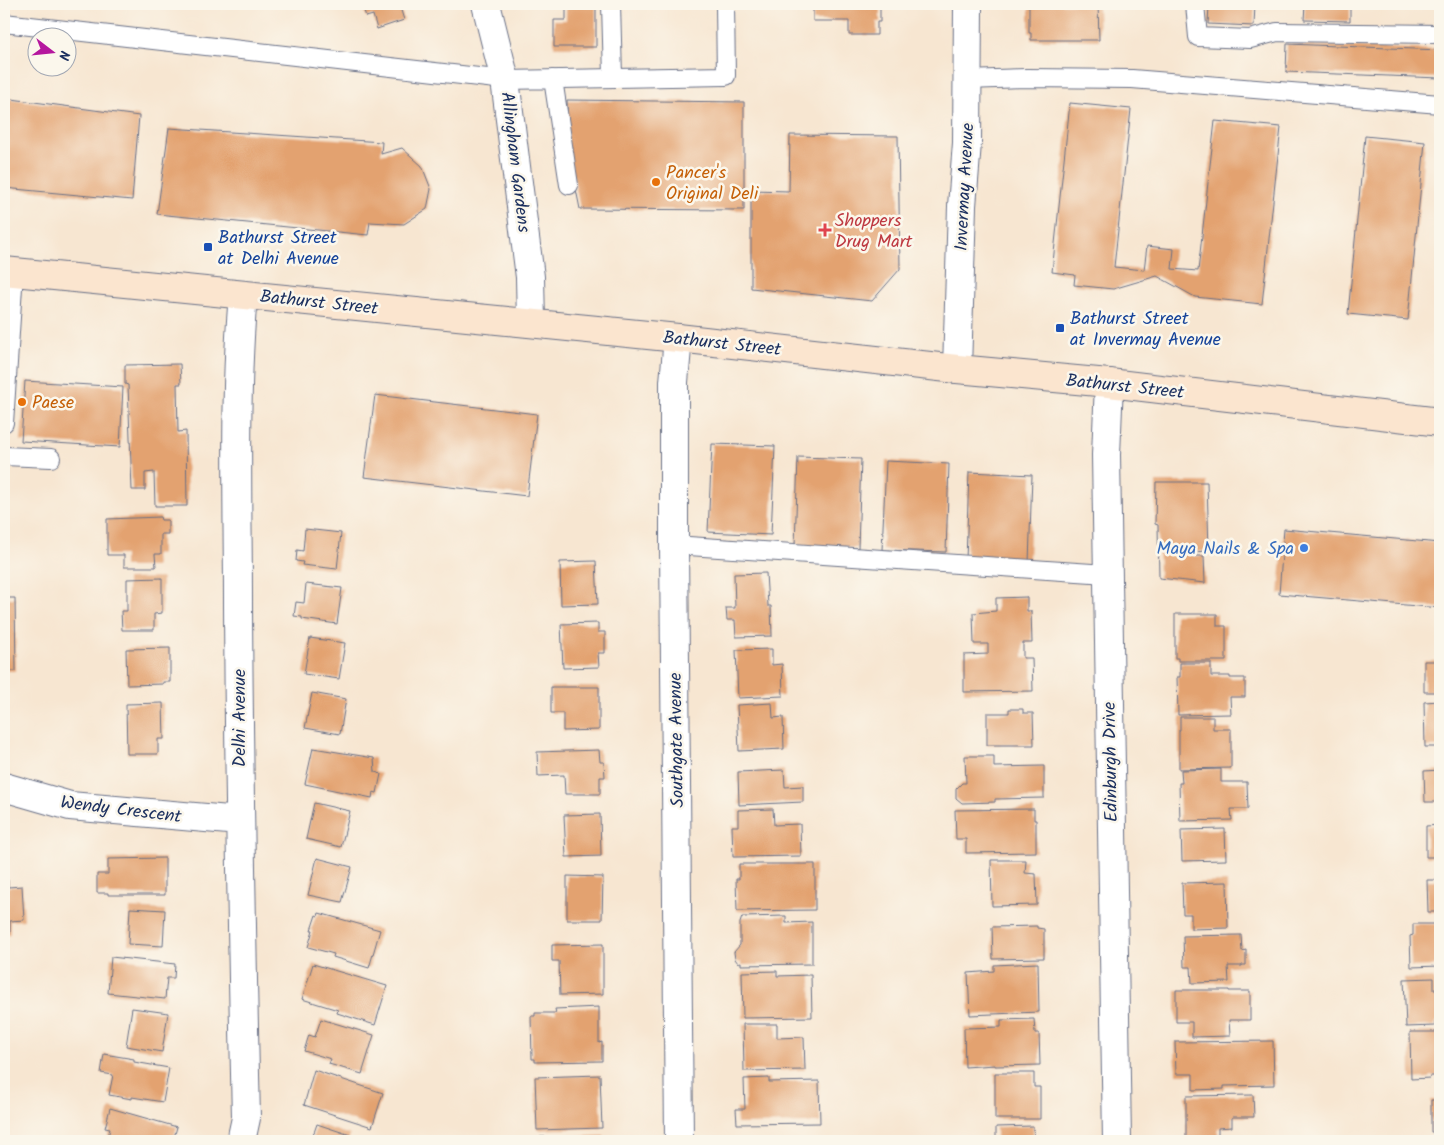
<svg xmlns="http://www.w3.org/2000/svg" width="1444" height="1145" viewBox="0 0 1444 1145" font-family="Kalam,sans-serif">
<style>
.building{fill:#e3a270}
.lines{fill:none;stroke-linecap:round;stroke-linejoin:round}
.service-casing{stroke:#686f86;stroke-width:20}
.minor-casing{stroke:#686f86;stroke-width:30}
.secondary-casing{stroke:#686f86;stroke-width:30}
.service{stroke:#fff;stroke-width:18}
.minor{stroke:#fff;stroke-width:28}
.secondary{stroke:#fbe5cf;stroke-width:28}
.food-dot{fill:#e8710a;stroke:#fbf7ec;stroke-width:2}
.health-dot{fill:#e0444e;stroke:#fbf7ec;stroke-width:2}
.transit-dot{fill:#1a4fb4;stroke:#fbf7ec;stroke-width:2}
.shop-dot{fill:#3f7fe0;stroke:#fbf7ec;stroke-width:2}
.labels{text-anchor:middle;stroke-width:5;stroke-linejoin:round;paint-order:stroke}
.street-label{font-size:18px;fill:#1b2f5e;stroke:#fbf7ec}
.food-label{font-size:18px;fill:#c56008;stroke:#fbf7ec;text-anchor:start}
.health-label{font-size:18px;fill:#be3a42;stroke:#fbf7ec;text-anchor:start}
.transit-label{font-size:18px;fill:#164399;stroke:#fbf7ec;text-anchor:start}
.shop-label{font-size:18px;fill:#366cbe;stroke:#fbf7ec;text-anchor:end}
</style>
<rect width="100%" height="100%" fill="#fbf7ec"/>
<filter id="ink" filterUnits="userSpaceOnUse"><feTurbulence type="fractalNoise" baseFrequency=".02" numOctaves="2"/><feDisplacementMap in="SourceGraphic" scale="10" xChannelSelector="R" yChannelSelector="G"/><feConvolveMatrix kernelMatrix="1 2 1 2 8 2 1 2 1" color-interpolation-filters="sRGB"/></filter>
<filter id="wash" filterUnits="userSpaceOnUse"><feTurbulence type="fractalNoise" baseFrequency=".0096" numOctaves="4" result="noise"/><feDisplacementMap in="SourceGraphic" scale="20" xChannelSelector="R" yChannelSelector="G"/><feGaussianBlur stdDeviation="1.12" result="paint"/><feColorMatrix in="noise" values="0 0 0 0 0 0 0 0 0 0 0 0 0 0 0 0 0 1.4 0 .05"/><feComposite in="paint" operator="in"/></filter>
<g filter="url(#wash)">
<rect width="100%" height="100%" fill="#f7e6d1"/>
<g id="blocks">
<path class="building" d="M362 4H399L404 20 377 29 373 15 366 17Z
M566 4H596V47H554V20H566Z
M813 4H880V22H877V35H849V21H813Z
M1034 4H1098L1099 40H1031V33H1029V5Z
M1209 4H1255L1254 26 1208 24Z
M1305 4H1350V21L1304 20Z
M1287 44 1440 50V78L1286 72Z
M4 98 139 116 132 200 4 188Z
M567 100 744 102V210L580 209 568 150Z
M1070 103 1131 109 1114 267 1144 270 1147 246 1174 249 1172 269 1198 271 1215 121 1281 127 1262 304 1195 297 1157 276 1113 289 1074 285 1075 275 1052 272Z
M169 128 382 142 381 154 402 148 422 166 431 189 427 209 404 224 370 222 368 235 157 214Z
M790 135 898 136 900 269 872 301 751 288V190L789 191Z
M1365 136 1425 142 1408 320 1348 314Z
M180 364 181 384H177L178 432 186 431 187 506H155L154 472 145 473V490H132L128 385 125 384V365Z
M25 381 123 387 120 447 21 441Z
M375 395 537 414 527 496 364 477Z
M712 444 775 446 771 535 708 532Z
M798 457 861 459 858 548 795 545Z
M886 461 949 464 946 552 882 550Z
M969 472 1032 475 1029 563 966 561Z
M1156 482H1207L1209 551 1191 552 1192 556H1204L1205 583 1159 578 1158 525 1155 524Z
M160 517 161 520H168V534H161V554H155L156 567H124V555H107V519Z
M305 529 341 533 337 569 302 565 303 562 296 561 297 550 303 551Z
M1284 529 1440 543V608L1279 594Z
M596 561 598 604 561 605 560 562Z
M766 573 768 606H771L772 636 736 637 735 620H727L726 608H735L734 574Z
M162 578V613L154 614V630H122L121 611H127V579Z
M306 584 342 588 337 624 302 619V617L294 616 296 602 304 603Z
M1027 597V611H1031L1032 643H1023V658H1032L1033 691 964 692V655L988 654V644H974L973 613 996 611V598Z
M4 598H15L16 671H4Z
M1175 614H1217V626H1226V661H1178V658H1175Z
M598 623V632H605V653H598L599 667 563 668 561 624Z
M310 638 345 643 339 679 304 674Z
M170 648V682H163V684L127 685 126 649Z
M772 649V665L782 664 783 696 738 698 736 650Z
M1424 661H1440V692H1424Z
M1180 663H1211V676H1230V678H1245V697H1230L1231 714 1178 715 1177 677H1180Z
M551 687H599V730L563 731V713H551Z
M312 693 346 699 340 734 305 728Z
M1440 701V747H1425L1424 702Z
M163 703 164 739H158V754H127L126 704Z
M772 703 773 718 783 717 784 749 739 751 737 705Z
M1009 709H1023V713H1033L1034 745H987V713H1009Z
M1180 717H1213V729H1231V768L1179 769V730H1180Z
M313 748 374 758 375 772 381 774 377 793 373 792 372 798 305 784Z
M599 750 600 762H604L605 777H600V794H565L564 775 538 776 537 752Z
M965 756H994V767L1044 766V798L995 799V802L962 803 956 798V789L962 783H966Z
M1221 769V782H1247L1248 809H1231L1232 820 1180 821 1179 783H1182L1181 770Z
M784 770 785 787 803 786V802L739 805 738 772Z
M1440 770V802H1425L1424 771Z
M314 803 350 811 341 847 306 839Z
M773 809 774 825 800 824 801 856 733 857 732 826H738V810Z
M1034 809V820H1036V852L966 853V839H956L955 810Z
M600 814 601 856 566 857 564 815Z
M1440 825V857H1426V826Z
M1225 829 1226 860 1182 861 1181 830Z
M165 858V895H108V893H97V874H108V859Z
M317 858 352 867 342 902 308 895Z
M991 860H1026L1025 873 1036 874 1037 905 992 906Z
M739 864H815V910L737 911 736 879H739Z
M567 876 603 877 602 920H567Z
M4 880H8V887L22 886 24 920 10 921V934L4 935Z
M1427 880H1440V912H1428Z
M1227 882 1228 928 1191 929V914H1183L1182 883Z
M130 908 165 910 163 946 128 944Z
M319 913 380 930 369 968 333 957 334 954 308 947 313 930H311L316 915 318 916Z
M786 916V923L812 922V964L741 965V962L738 963 735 959 734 952 740 945V923L742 917Z
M1413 924H1437V935H1440V966L1411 967 1410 936 1413 935Z
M1037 926V928L1044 929V958L993 959 992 927Z
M1241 935 1242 951 1246 950V965H1242V966H1228L1229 982 1192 983 1191 967H1184L1183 936Z
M603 944V994L560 995 559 961H552V945Z
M111 957 175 964 174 978H167L165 999 108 993Z
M1038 963 1039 1012 970 1015 968 973 994 971V965Z
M313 964 387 986 375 1025 337 1013 338 1010 302 999Z
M777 971V976L811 975 812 1017 743 1018 742 972Z
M1434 978V990H1440V1022H1435V1026L1406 1027 1404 979Z
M1176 990H1229V991H1250V1020H1229L1230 1036 1192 1037V1022H1176Z
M599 1007V1043L602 1042V1061L535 1062V1059H532L531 1016H535V1013H556L555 1009Z
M132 1008 168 1013 162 1052 126 1046Z
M321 1019 374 1035 362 1074 329 1064 331 1059 304 1051 309 1035 315 1037Z
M1034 1019 1035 1033H1039L1040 1065 995 1066V1065L965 1067 964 1028 1001 1027V1020Z
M743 1024H777V1038L804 1037 805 1070 744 1071Z
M1410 1032H1440V1076H1430V1078L1411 1079Z
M1273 1041 1274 1085 1224 1086V1089L1193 1090V1074H1176L1175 1042Z
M104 1054 134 1059V1062L169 1068 163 1102 132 1097V1099L109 1095 113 1075 101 1073Z
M314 1070 383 1093 372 1127 304 1105Z
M995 1073H1034V1087H1040V1119H995Z
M600 1075 602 1128 537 1130 535 1077Z
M769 1078V1082L819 1081 820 1123 737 1124 736 1109H745L744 1079Z
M1253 1095 1254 1117H1232V1127L1218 1128V1141H1186V1096Z
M1431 1100H1440V1132H1431Z
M110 1108 177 1127 173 1141H100L101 1138 107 1140 110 1129 105 1128Z
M317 1124 350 1135 348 1141H311Z
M1033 1126 1034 1141H996V1127Z
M605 1136V1141H540V1137Z"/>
</g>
</g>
<g filter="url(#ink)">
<use href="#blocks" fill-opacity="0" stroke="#686f86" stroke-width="1"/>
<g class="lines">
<defs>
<path id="service" d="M611 4 613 77
M1195 4 1198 37 1250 39 1277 32 1440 34
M4 23 505 80 726 76 725 4
M553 79 569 185
M968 80 1027 78 1132 79 1440 104
M4 423 14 272
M4 456 51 458
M674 545 1107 574"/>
<path id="minor" d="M486 4 505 80 530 277 531 323
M678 338 674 382V545L679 1141
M957 369 962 206 967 143 968 4
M1109 383 1106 455 1117 1141
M4 787 70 806 240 821
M241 1141 246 1118C242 947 239 776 238 605 238 502 234 397 243 295"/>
<path id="secondary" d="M4 271 678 338 957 369 1109 383 1440 422"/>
</defs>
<use href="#service" class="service-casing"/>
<use href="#minor" class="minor-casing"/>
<use href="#secondary" class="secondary-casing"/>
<use href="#service" class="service"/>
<use href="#minor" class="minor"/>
<use href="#secondary" class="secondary"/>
</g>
</g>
<g class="food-dot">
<circle cx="656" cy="182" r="5"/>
<circle cx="22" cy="402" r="5"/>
</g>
<path class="health-dot" d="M822.5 222.5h5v5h5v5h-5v5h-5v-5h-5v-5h5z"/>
<g class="transit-dot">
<rect x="203" y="242" width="10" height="10" rx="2.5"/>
<rect x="1055" y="323" width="10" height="10" rx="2.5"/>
</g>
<circle class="shop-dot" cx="1304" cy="548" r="5"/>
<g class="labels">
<g class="street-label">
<text transform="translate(516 162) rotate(83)" y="6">Allingham Gardens</text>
<text transform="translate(964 187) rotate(-87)" y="6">Invermay Avenue</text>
<text transform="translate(319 302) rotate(6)" y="6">Bathurst Street</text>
<text transform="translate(722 343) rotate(6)" y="6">Bathurst Street</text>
<text transform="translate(1125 386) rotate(6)" y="6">Bathurst Street</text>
<text transform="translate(239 718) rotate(-90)" y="6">Delhi Avenue</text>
<text transform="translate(676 740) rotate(-91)" y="6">Southgate Avenue</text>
<text transform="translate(1110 762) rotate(-91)" y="6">Edinburgh Drive</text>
<text transform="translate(121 809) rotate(7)" y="6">Wendy Crescent</text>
</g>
<g class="food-label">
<text x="666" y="178">Pancer's<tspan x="666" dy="21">Original Deli</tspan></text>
<text x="32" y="408">Paese</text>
</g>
<g class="health-label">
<text x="835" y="226">Shoppers<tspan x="835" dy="21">Drug Mart</tspan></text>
</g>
<g class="transit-label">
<text x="218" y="243">Bathurst Street<tspan x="218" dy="21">at Delhi Avenue</tspan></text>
<text x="1070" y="324">Bathurst Street<tspan x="1070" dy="21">at Invermay Avenue</tspan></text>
</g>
<g class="shop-label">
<text x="1294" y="554">Maya Nails &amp; Spa</text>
</g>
</g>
<rect width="1444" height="1145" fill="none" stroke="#fbf7ec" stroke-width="20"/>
<g transform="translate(52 52) rotate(106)"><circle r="24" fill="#fbf7ec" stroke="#a1a7b3"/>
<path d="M0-4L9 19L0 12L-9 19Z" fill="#b5179e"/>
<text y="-8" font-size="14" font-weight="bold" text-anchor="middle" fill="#1b2f5e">N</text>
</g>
</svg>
